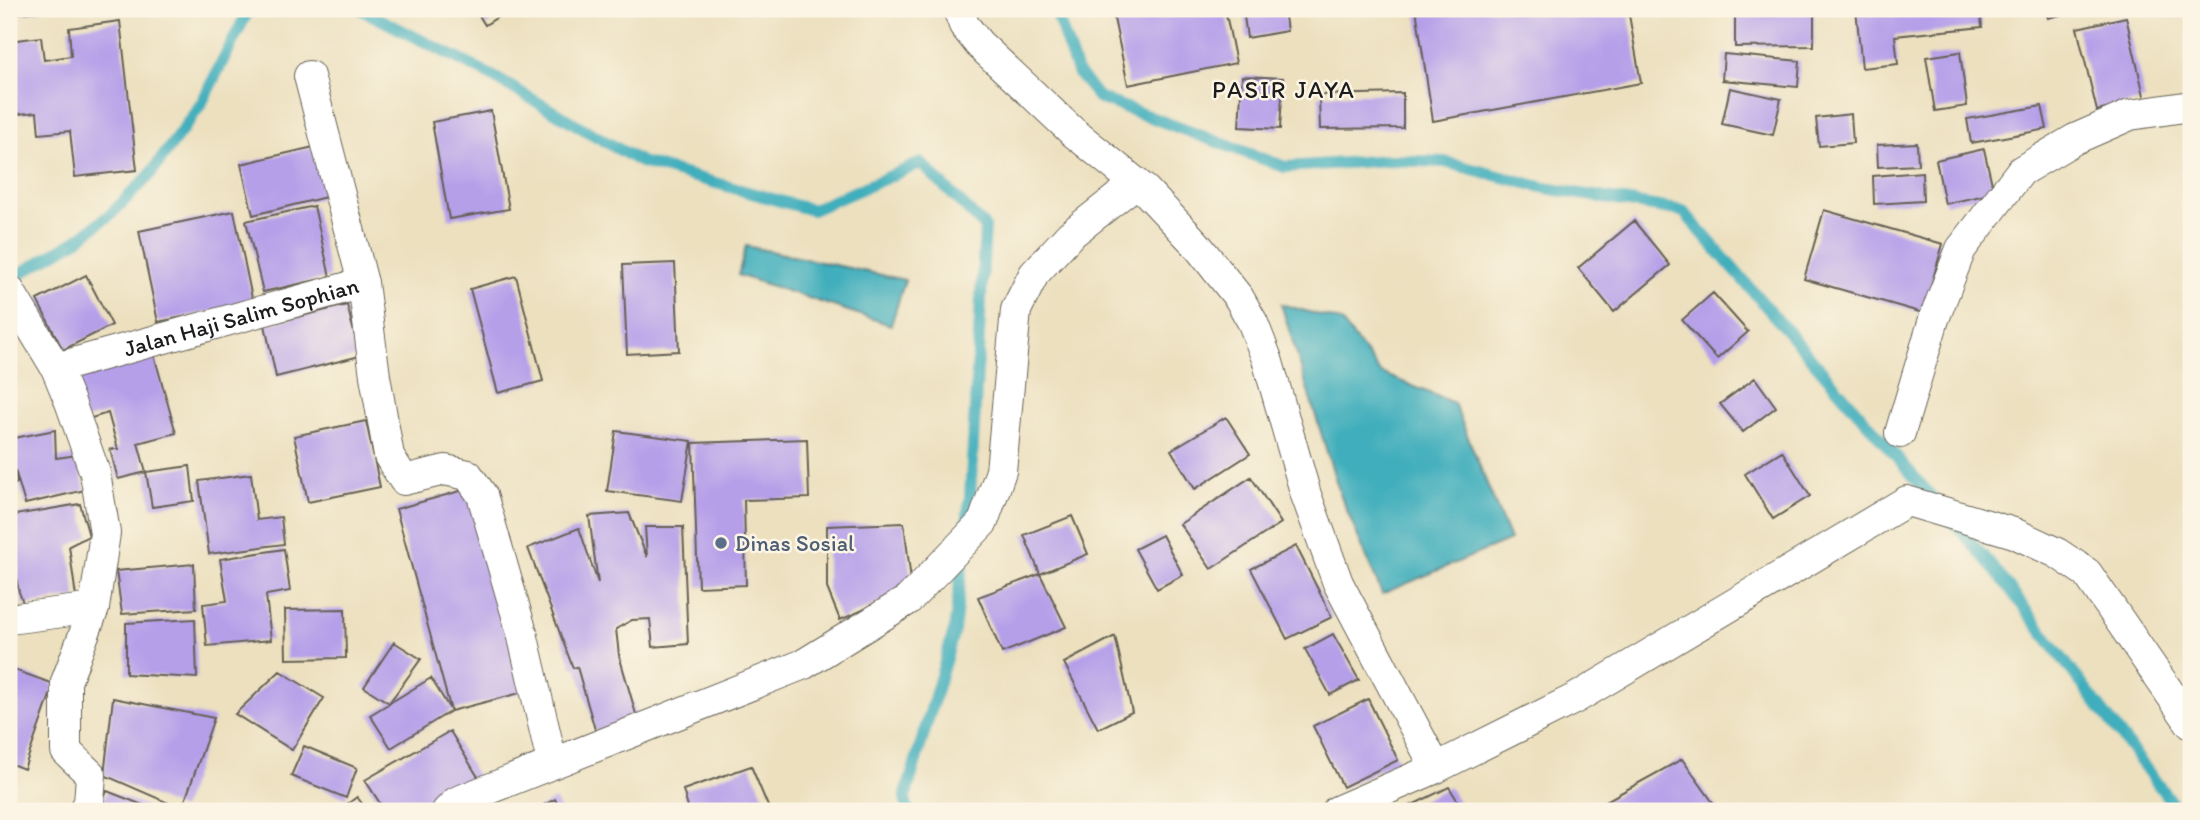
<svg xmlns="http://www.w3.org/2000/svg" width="2200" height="820" viewBox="0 0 2200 820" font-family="Itim,sans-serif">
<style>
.water{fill:#40aebc;stroke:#2e656c;stroke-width:2}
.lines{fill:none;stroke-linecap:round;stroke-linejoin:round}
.stream{stroke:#40aebc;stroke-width:12}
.building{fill:#b59fe9}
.street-casing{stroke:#656155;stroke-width:32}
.street{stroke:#fff;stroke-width:30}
.service-dot{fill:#5c6f8a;stroke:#fcf5e5;stroke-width:2.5}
.labels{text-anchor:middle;stroke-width:5;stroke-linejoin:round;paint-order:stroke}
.street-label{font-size:23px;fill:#1c1c1c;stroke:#fcf5e5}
.service-label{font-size:23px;fill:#4e5e75;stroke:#fcf5e5;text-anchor:start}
.neighbourhood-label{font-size:24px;letter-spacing:2px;fill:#1c1c1c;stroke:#fcf5e5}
</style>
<rect width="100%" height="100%" fill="#fcf5e5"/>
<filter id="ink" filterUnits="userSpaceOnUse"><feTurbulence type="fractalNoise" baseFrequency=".0143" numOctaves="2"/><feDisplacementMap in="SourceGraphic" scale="14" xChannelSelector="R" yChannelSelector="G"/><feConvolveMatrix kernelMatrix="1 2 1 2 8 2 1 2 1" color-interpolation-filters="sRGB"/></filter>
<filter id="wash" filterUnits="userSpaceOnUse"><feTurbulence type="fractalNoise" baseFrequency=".00686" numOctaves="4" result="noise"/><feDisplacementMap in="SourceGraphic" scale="28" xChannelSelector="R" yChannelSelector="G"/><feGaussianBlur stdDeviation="1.57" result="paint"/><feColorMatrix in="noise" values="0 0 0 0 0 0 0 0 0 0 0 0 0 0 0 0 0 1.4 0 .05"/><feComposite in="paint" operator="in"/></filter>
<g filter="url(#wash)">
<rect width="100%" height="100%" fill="#ece0bf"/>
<path class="water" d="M746 246 905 280 891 325 738 275Z
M1281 304 1341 321 1381 373 1454 403 1510 540 1382 594 1340 494Z"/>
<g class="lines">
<path class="stream" d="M360 9 492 76 641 162 812 210 921 163 985 227 970 498 966 532
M1055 9 1077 72 1099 98 1285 167 1390 160 1445 162 1545 188 1683 211 1936 502
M9 280 77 240 112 213 149 176 201 104 249 9
M1953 521 2000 576 2178 811
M908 811 905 798 954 631 964 550"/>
</g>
<g id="blocks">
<path class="building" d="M9 9H40V11L9 14Z
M475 9H510L485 25Z
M1112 9H1225L1236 63 1128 85Z
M1243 9H1284L1287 31 1247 38Z
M1416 9H1628L1641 83 1433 121Z
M1735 9H1814V46L1735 47Z
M1856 9H1980L1982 27 1895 36 1898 64 1862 68Z
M2046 9H2081V10L2048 18Z
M2126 17 2145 100 2097 111 2077 28Z
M120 21 137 170 75 177 70 131 39 134 37 112 9 115V41L41 37 44 60 71 56 69 28Z
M1960 52 1967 106 1935 111 1926 57Z
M1724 54 1800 61 1798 87 1722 80Z
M1242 76 1283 78 1280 129 1239 127Z
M1730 88 1781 99 1773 135 1722 124Z
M1403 93V128L1320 129 1319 95Z
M2042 106 2047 129 1971 143 1967 119Z
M491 111 509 209 449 219 432 122Z
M1851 114 1853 143 1819 146 1816 118Z
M1917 143 1918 165 1878 167 1877 145Z
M318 146 330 196 253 215 241 164Z
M1984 149 1994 193 1945 204 1936 160Z
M1922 172 1923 201 1874 204 1873 176Z
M314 206 330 277 263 292 246 221Z
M1824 210 1943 244 1923 313 1804 279Z
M234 211 253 303 158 322 139 231Z
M1634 221 1670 265 1614 312 1578 268Z
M675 263 679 351 627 354 623 265Z
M86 275 112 325 63 350 37 300Z
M516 276 543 381 498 393 470 289Z
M1713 293 1748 332 1717 359 1682 320Z
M347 305 360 356 276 377 265 325Z
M154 355 176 433 138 443 146 472 118 479 110 449H118L108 413 85 420 73 378Z
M1755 378 1776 407 1743 432 1720 404Z
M1226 417 1250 454 1195 489 1171 450Z
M366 421 380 487 308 502 294 436Z
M55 430 56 458 77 455 85 490 25 504 15 470 17 483 9 487V439Z
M616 431 692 441 682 501 607 491Z
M807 439 809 498 744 500 746 585 698 587 693 443Z
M1782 451 1810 496 1773 519 1745 474Z
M190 466 194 501 152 507 146 472Z
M251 474 257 520 281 517 284 544 209 554 199 481Z
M1251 477 1281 523 1211 569 1180 524Z
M471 488 524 692 451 711 396 509Z
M80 504 89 536 69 546 76 597 24 605 19 592 9 543V516Z
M629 513 647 557 645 527H683L688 644 653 647 650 619 632 620 616 629 619 655 638 721 596 733 577 667 573 668 528 548 579 528 598 583 589 516Z
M1072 516 1088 554 1040 574 1024 535Z
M904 523 912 589 840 620 827 588V526Z
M1162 535 1183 575 1157 589 1135 549Z
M1296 546 1332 617 1287 639 1251 569Z
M284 549 290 591 266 595 271 640 207 646 203 604 227 601 220 559Z
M194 564 196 609 122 614 116 571Z
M1040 574 1066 627 1002 653 978 597Z
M345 609 346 658 286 659 285 610Z
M195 619 197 678 126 674V623Z
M1333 634 1359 680 1330 695 1305 649Z
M1115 636 1132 712 1098 729 1064 663Z
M394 642 421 659 389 703 364 687Z
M9 668 54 684 24 769 9 763Z
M280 671 324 698 292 750 235 714Z
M431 678 451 711 391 748 370 715Z
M113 698 214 718 182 809 104 775Z
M1368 699 1398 760 1343 787 1313 726Z
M450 731 481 782 432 811H385L365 780Z
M304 746 357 768 346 798 291 776Z
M1682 759 1719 811H1588Z
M751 766 770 811H689L683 790Z
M1449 787 1464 811H1400Z
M107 791 158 811H99Z
M357 797 368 811H338Z
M555 799 561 811H533Z"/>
</g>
</g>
<g filter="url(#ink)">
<use href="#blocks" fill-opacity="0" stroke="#656155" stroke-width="2"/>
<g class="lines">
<defs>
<g id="street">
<path d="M958 9 964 25 979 44 1073 132 1146 191 1196 244 1239 298 1253 323 1267 359 1306 495 1338 583 1436 768"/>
<path d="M309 76 363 283"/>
<path d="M9 290 56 368 70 402 95 473 105 533 94 608 66 682V751L91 775 89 803 84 811"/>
<path id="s1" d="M56 368 363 283 375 376 389 456 404 480 445 470 468 475 482 495 496 543 522 633 552 762"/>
<path d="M1900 433 1934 319 1961 249 2021 171 2075 139 2130 115 2191 106"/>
<path d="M9 619 94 608"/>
<path d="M447 811 456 802 804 664 908 600 983 522 1001 471 1016 310 1034 274 1070 235 1136 183"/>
<path d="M1337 811 1436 768 1576 698 1907 501 2014 533 2057 553 2087 573 2191 724"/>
</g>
</defs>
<use href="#street" class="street-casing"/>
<use href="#street" class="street"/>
</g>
</g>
<circle class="service-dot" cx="721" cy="543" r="7"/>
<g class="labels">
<g class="street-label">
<text dy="8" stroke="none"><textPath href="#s1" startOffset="192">Jalan Haji Salim Sophian</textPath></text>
</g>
<g class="service-label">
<text x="735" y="551">Dinas Sosial</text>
</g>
<g class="neighbourhood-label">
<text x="1284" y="98">PASIR JAYA</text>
</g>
</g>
<rect width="2200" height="820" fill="none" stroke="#fcf5e5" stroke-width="35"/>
</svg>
